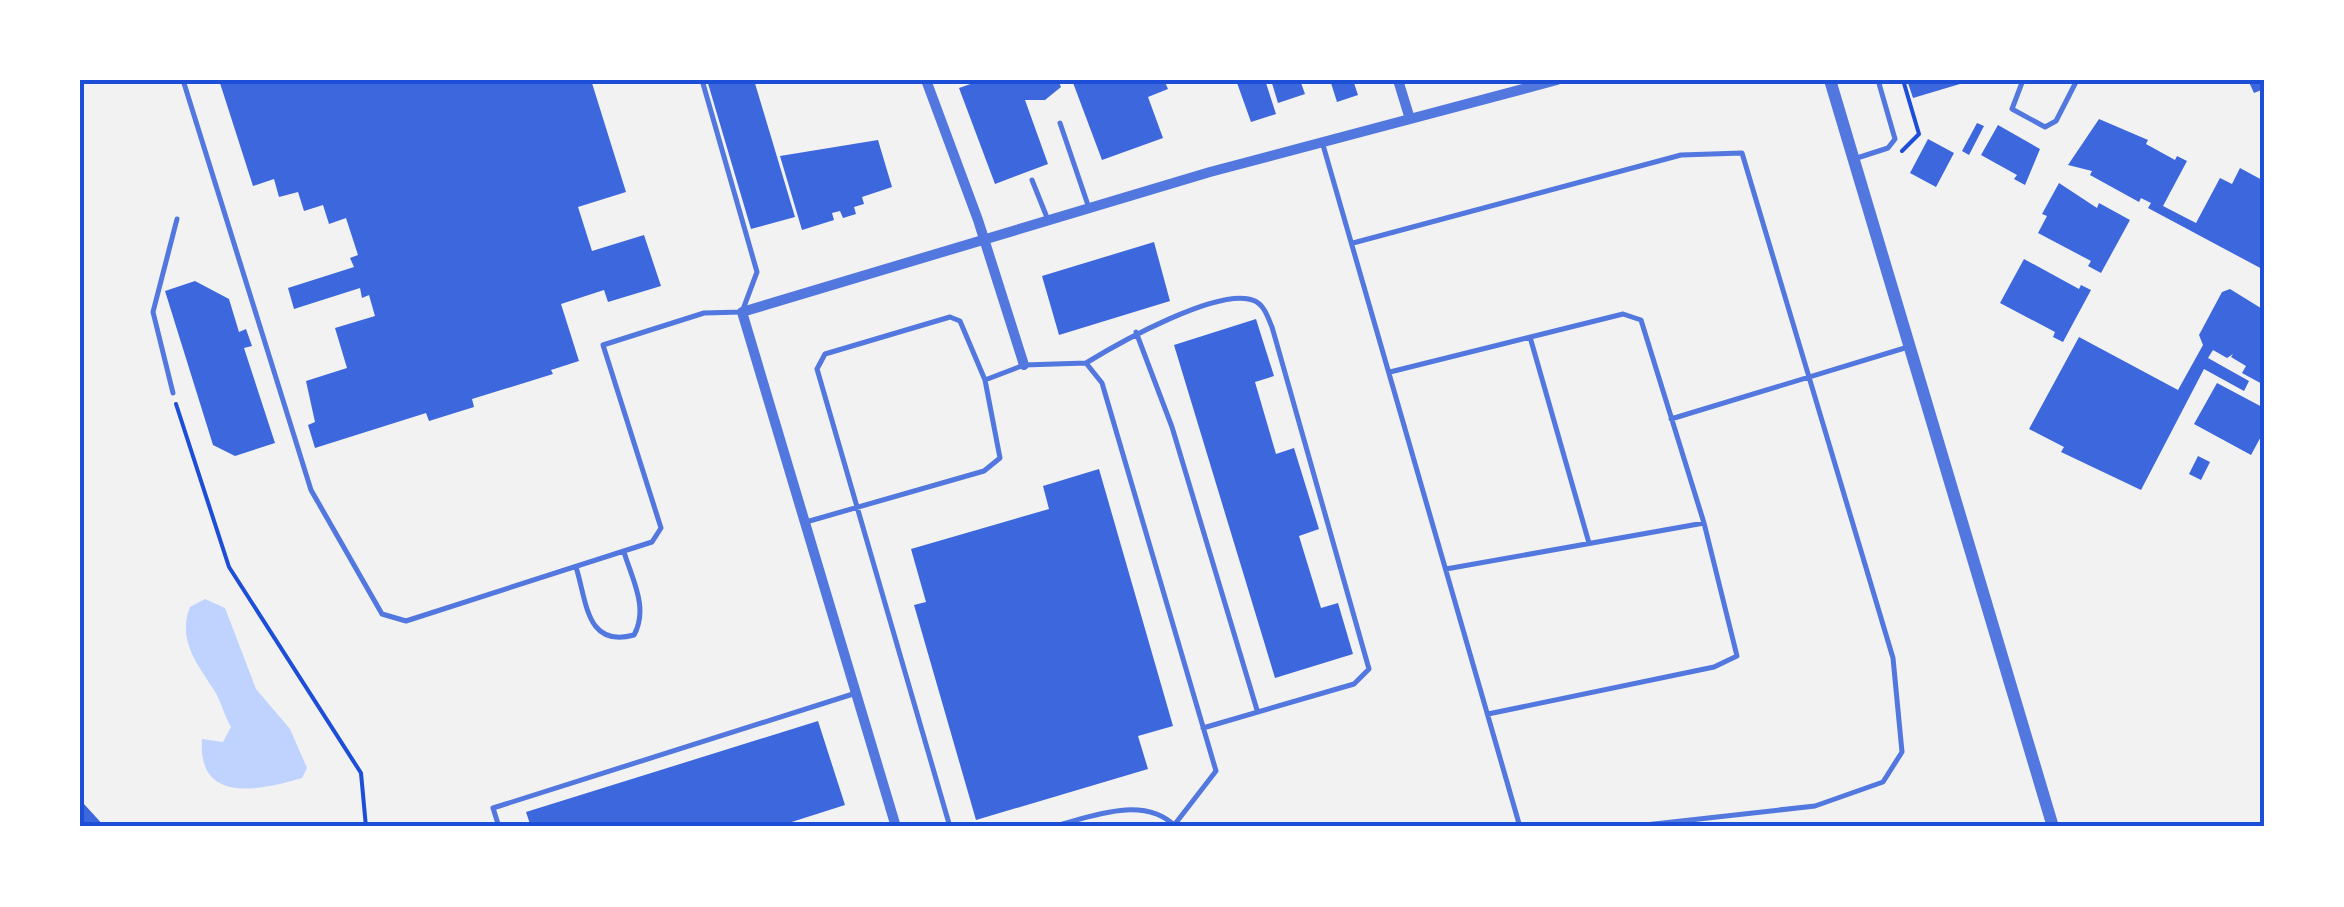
<svg xmlns="http://www.w3.org/2000/svg" width="2344" height="907" viewBox="0 0 2344 907" font-family="Poppins,sans-serif">
<style>
.water{fill:#bfd3fe}
.building{fill:#3d67dc}
.lines{fill:none;stroke-linecap:round;stroke-linejoin:round}
.path{stroke:#1d4ed8;stroke-width:4}
.service{stroke:#5277de;stroke-width:5}
.minor{stroke:#5277de;stroke-width:10}
.tertiary{stroke:#5277de;stroke-width:12}
.neatline{fill:none;stroke:#1d4ed8;stroke-width:4}
</style>
<rect width="100%" height="100%" fill="#f2f2f2"/>
<path class="water" d="M205 599 225 608 256 689 290 729 307 768 302 778C261 790 197 805 202 739L223 742 231 727C224 715 221 701 214 690 197 664 177 639 190 607Z"/>
<path class="building" d="M219 80H591L626 192 578 207 592 251 644 235 661 286 608 302 604 290 561 304 579 361 551 370 553 374 472 399 474 407 429 421 426 413 315 448 308 425 315 422 306 381 347 368 335 328 375 316 369 295 362 298 360 288 294 309 288 288 354 267 350 258 358 255 346 218 329 224 323 205 304 211 298 192 279 197 274 179 253 186Z
M707 80H754L795 217 751 229Z
M982 80H1058L1061 87 1045 100H1025L1048 164 995 184 959 88Z
M1072 80H1164L1168 89 1148 97 1163 138 1102 160Z
M1236 80H1265L1276 114 1251 122Z
M1271 80H1300L1305 94 1278 103Z
M1341 80H1353L1358 95 1337 102 1331 83Z
M1907 80H1970V81L1913 98Z
M2248 80H2264V89L2254 93Z
M2099 119 2148 140 2146 144 2175 160 2177 156 2187 161 2163 206 2196 223 2220 178 2232 184 2240 168 2264 181V270L2148 208 2151 203 2141 198 2139 202 2090 175 2092 171 2068 165Z
M1977 123 1984 126 1969 155 1962 151Z
M1998 125 2040 149 2025 185 2014 179 2017 175 1981 155Z
M1928 139 1954 153 1936 187 1910 173Z
M878 140 892 187 862 197 864 204 854 207 856 214 843 218 840 211 832 213 834 220 802 230 780 156Z
M2059 183 2097 208 2099 203 2130 220 2101 273 2088 266 2091 261 2038 233 2047 216 2042 214Z
M1154 242 1170 301 1059 335 1042 276Z
M2024 259 2079 289 2081 285 2091 290 2063 342 2053 337 2055 332 2000 303Z
M195 281 229 299 239 332 246 329 252 346 244 348 275 443 235 456 213 445 165 291Z
M2230 289 2264 310V385L2242 373 2246 366 2231 357 2233 354 2227 358 2213 350 2208 358 2249 381 2244 391 2204 369 2141 490 2061 452 2064 447 2029 429 2079 337 2178 390 2203 345 2199 335 2222 292Z
M1256 319 1274 376 1255 382 1276 454 1294 448 1319 529 1299 536 1321 608 1338 603 1353 654 1275 678 1174 345Z
M2217 383 2264 408V431L2251 455 2194 424Z
M2198 456 2210 462 2201 480 2189 474Z
M1099 469 1173 726 1138 736 1148 769 976 820 914 605 926 602 911 549 1049 509 1043 486Z
M818 721 845 805 776 827H531L526 812Z
M80 801 84 804 105 827H80Z"/>
<g class="lines">
<path class="path" d="M1902 151 1919 134 1903 80
M176 404 229 567 361 773 366 827"/>
<path class="service" d="M183 80 311 490 382 614 406 621 652 542 661 528 603 345 704 313 742 312 757 272 702 80
M2023 80 2012 109 2045 127 2056 121 2077 80
M1060 123 1089 208
M1323 145 1520 827
M1857 158 1888 148 1895 139 1878 80
M1032 180 1048 220
M1353 243 1681 155 1742 153 1893 658 1902 752 1883 782 1815 806 1627 827
M1136 332 1172 427 1257 710
M1530 337 1589 543
M1086 363C1117 344 1221 285 1255 301 1265 306 1268 318 1272 327L1369 669 1354 684 1203 728
M1390 372 1623 314 1641 320 1704 523 1737 656 1714 667 1488 714
M173 393 153 312 177 219
M1671 419 1908 347
M806 522 984 471 1000 458 985 380 1024 365 1086 363 1102 383 1216 771 1175 824
M576 567C587 602 586 648 634 635 649 608 632 579 624 552
M1446 569 1704 523
M499 827 493 808 853 694
M950 827 817 369 825 354 950 317 960 321 985 380
M1052 827C1090 817 1144 794 1176 827"/>
<path class="minor" d="M926 80 978 220 1024 365
M1398 80 1410 119
M896 827 742 312 1210 172 1557 80"/>
<path class="tertiary" d="M1830 80 2053 827"/>
</g>
<rect width="2344" height="907" fill="none" stroke="#ffffff" stroke-width="165"/>
<rect x="82" y="82" width="2180" height="742" class="neatline"/>
</svg>
